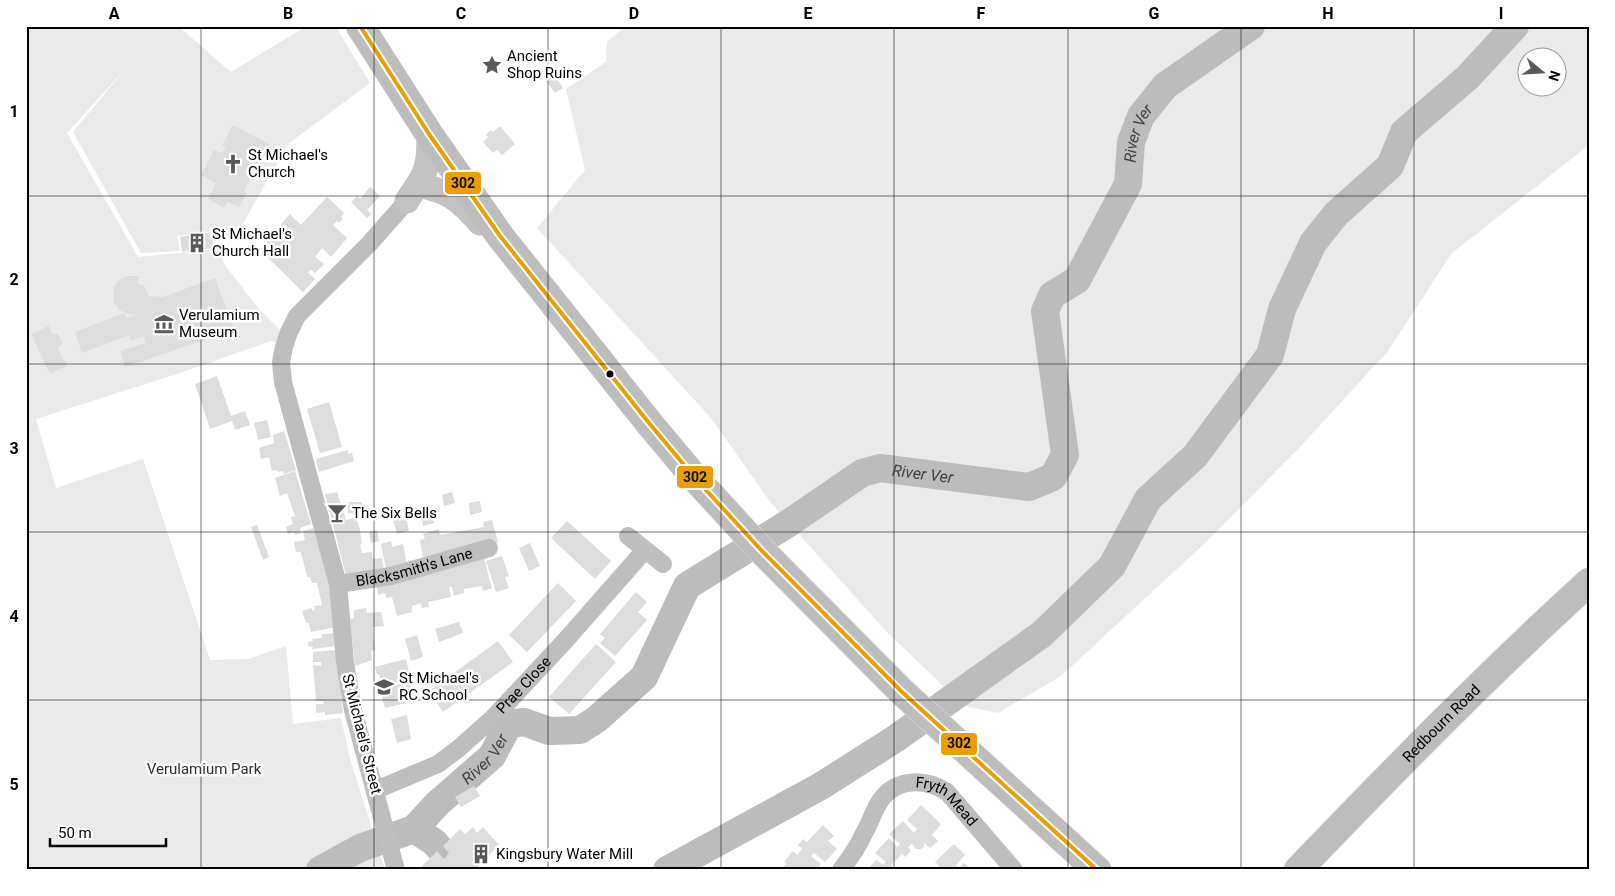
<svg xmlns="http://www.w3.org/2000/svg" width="1615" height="896" viewBox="0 0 1615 896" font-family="Roboto,sans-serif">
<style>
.green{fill:#eaeaea;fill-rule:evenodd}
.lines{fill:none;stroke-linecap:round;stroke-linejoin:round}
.river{stroke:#bcbcbc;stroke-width:28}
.building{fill:#ddd}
.primary-casing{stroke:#dbdbdb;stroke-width:29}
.street{stroke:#bebebe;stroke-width:18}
.secondary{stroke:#c2c2c2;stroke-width:25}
.primary{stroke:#bdbdbd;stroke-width:28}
.bus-1-casing{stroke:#fff;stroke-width:8}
.bus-1{stroke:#eb9e00;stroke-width:4}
.grid{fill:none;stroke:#000;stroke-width:1;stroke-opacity:0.55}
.bus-dot{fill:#000;stroke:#fff;stroke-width:2}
.labels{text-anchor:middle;stroke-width:5;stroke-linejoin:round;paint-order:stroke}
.poi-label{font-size:15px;fill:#000;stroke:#fff;text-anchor:start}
.street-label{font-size:15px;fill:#000;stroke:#fff}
.park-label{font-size:15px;fill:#303030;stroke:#fff}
.water-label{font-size:16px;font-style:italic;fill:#414141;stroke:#fff}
.line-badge{stroke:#fff;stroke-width:2}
.pale-badge-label{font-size:14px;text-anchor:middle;font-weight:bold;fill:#111}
.neatline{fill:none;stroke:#000;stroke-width:2}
.grid-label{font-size:16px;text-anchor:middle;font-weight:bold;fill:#000}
</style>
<rect width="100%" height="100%" fill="#fff"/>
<path class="green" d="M26 26H178L231 72 307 26H335L370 83 288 144 232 243 220 230 177 236 180 251 141 253 73 132 126 68 67 133 138 257 220 249 224 264 259 309 279 329 288 332 284 344 271 341 183 372 36 419 56 488 143 459 210 660 248 659 286 646 293 724 341 718 350 759 385 869 26 870Z
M625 26H1589V145L1451 254 1388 351 1299 448 1205 543 1061 676 998 713 964 706 886 631 771 503 711 418 537 228 585 170 566 89 606 62 607 42ZM1528 58H1558V88H1528Z"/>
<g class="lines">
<g class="river">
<path id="s1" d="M414 829 437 804 492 756 509 724 524 722 549 731 580 730 597 719 644 677 687 586 789 523 862 473 880 468 1029 487 1053 477 1065 455 1045 311 1052 295 1077 280 1128 184 1131 142 1141 116 1165 86 1251 26"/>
<path d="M320 870 360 848 414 829 434 842 453 864"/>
<path d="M667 870 821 786 895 739 1042 634 1112 566 1148 499 1195 456 1270 355 1282 309 1313 243 1336 214 1390 166 1404 132 1468 77 1515 26"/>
</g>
</g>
<path class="building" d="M554 75 563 88 555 93 546 81Z
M233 125 269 144 244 191 247 193 239 207 227 202 224 208 208 199 216 183 201 175 214 150 222 153 226 148 222 146Z
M500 126 515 144 502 155 497 150 493 153 483 142 488 137 486 135 491 130 493 132Z
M370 187 380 196 367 210 371 214 367 218 351 202 357 196 360 199Z
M327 197 344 213 341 217 343 219 339 223 337 221 333 225 347 238 331 257 322 248 315 257 324 264 315 273 311 270 308 272 315 279 303 292 263 253 270 245 264 240 269 236 270 237 290 214 301 225Z
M212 232 214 248 182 252 180 237Z
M127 276H139L137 283 144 286 149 296 163 297 215 278 234 330 125 367 120 351 146 343 144 336 131 341 129 335 82 353 75 332 124 313 126 318 136 315 126 313 119 310 114 302V287L119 280Z
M49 326 53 335 58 333 63 344 57 347 67 366 50 374 31 334Z
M217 376 231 416 245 411 250 425 235 430 232 421 210 429 195 384Z
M329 402 342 447 320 453 307 409Z
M267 420 271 437 258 440 254 423Z
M284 431 296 470 284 474 283 471 277 472V470L272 471 269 457 261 459 259 448 274 443 273 435Z
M348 450V454L352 453 354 461 319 472 316 459Z
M295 471 311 524 300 528 301 533 295 535 294 532 288 534 286 527 293 524 291 517 295 516 287 493 280 496 275 478Z
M337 492 346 520 356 517 360 530 362 544 360 545 362 553 372 552 373 559 382 558 385 575 347 579 325 494Z
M452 492 455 503 444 506 442 495Z
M480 501 482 512 470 515 469 503Z
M348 502H362L361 513H348Z
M431 512 434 523 423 526 421 514Z
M406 516 409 531 397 534 393 519Z
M492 520 498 542 423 558 420 540 425 539 423 534 439 529 440 535 484 527 483 522Z
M567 521 611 561 595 579 551 538Z
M257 525 269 557 263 560 251 527Z
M313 528 332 588 336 627 311 632 309 623H306L302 611 312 608V611L315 610 314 606 322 605 317 583H312L310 577H307L301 552H296L294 542 305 540 303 531Z
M377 530 379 541 371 543 369 532Z
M391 541 392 547 403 544 407 564 386 569 381 544Z
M530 543 540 566 529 571 519 548Z
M502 556 509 576 505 577 509 588 496 592 486 561Z
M484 558 492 588 483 591 482 586 464 589V593L454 596 452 587H449L451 597 428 602 429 607 422 608 421 603 412 606V612L397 616 392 597 386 598 385 593 378 595 376 584Z
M558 583 576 601 527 652 509 635Z
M636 592 647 602 638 612 647 620 615 656 600 643 605 638 600 634Z
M366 608 367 613 381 612 384 626 373 627 375 650 371 651 372 660 355 666 350 619 354 618V610Z
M459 622 463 633 439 642 435 629Z
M335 633 337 646 312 649 313 647 309 646 308 642 313 641 312 639 322 638V634Z
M417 635 423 657 411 661 405 639Z
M498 641 513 662 443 712 429 691Z
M596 644 616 662 569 714 549 697Z
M337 650 343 713 325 715V712L316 713V704H324L323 701H316L313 665 321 666V662H313V652Z
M406 659 416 701 385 708 382 697 384 696 379 674 377 675 375 667Z
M407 715 411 739 397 743 391 719Z
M474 786 480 796 461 807 455 797Z
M921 805 941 824 932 835 938 841 930 848 924 843V847L921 849H916L912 844 908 847 911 851 905 857 902 854 891 865 897 870H867L876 860 883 865 886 862 875 853 889 838 897 847 900 844 889 834 903 821 914 833 917 829 907 820Z
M823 825 834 836 828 841 837 849 825 862 814 853 811 856 821 864 816 870H780L786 864 784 862 793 851 797 855 802 849 798 845 803 839 807 842Z
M473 827 477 833 483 827 499 845 475 870H426L422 866 437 851 444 859 449 853 443 846 460 829 465 834Z
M954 844 965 855 956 865 959 868 964 863 972 870H938L940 867 935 862Z"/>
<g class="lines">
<defs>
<g id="primary">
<path d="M360 26 429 134 500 236 649 423 695 478 762 551 901 691 1097 870"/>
<path id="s5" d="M1298 870C1393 771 1488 674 1589 582"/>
</g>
</defs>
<use href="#primary" class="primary-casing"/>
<g class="street">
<path d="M628 536 663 564"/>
<path id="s2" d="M338 584 391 576 489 548"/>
<path id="s3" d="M376 790 438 764 458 749 493 718 564 642 645 550"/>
<path d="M396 870 353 710 345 662 338 584 283 382 281 362 284 347 289 332 297 316 370 243 407 201"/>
<path id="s4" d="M841 870C849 859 857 849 862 837 868 827 872 816 877 806 892 778 923 777 947 792L1014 870"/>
</g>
<path class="secondary" d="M430 188C453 193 465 206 480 223
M407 201C411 194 416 188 420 181 429 167 429 150 429 134"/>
<use href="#primary" class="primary"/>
<defs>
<path id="bus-1" d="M360 26 429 134 500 236 649 423 695 478 762 551 901 691 1097 870"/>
</defs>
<use href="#bus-1" class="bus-1-casing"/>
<use href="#bus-1" class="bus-1"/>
</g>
<path class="grid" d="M201 26V870M374 26V870M548 26V870M721 26V870M894 26V870M1068 26V870M1241 26V870M1414 26V870M26 196H1589M26 364H1589M26 532H1589M26 700H1589"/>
<defs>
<symbol id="sight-bare" viewBox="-9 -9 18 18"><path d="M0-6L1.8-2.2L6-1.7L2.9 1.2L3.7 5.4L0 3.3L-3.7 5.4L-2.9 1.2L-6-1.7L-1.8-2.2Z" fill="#595959" stroke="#fff" stroke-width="2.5" paint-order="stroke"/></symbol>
<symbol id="church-bare" viewBox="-9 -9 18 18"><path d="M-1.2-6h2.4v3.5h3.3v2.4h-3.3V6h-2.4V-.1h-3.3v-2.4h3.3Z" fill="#595959" stroke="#fff" stroke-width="2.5" paint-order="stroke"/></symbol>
<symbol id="building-bare" viewBox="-9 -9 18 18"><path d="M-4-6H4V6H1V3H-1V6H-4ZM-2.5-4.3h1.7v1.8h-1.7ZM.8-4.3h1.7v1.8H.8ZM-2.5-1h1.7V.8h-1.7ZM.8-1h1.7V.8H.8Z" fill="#595959" stroke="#fff" stroke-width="2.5" paint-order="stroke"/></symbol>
<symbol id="museum-bare" viewBox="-9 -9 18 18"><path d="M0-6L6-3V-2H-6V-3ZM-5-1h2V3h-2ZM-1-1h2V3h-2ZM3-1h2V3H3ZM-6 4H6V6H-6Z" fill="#595959" stroke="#fff" stroke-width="2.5" paint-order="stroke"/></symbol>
<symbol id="bar-bare" viewBox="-9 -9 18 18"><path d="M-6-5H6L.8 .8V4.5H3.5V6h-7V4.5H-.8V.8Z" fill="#595959" stroke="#fff" stroke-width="2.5" paint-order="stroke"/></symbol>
<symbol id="school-bare" viewBox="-9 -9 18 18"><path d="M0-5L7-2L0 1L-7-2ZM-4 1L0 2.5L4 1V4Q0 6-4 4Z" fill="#595959" stroke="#fff" stroke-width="2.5" paint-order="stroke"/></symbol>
</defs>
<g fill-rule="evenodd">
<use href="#sight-bare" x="478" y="51" width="28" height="28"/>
<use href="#church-bare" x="219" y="150" width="28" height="28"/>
<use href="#building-bare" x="183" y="229" width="28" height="28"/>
<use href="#museum-bare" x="150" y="310" width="28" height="28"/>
<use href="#bar-bare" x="323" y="499" width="28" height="28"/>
<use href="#school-bare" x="370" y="673" width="28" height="28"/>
<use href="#building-bare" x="467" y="840" width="28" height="28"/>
</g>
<circle class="bus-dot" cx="610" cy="374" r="4.5"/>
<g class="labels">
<g class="poi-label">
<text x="507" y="61">Ancient<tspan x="507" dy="17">Shop Ruins</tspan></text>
<text x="248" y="160">St Michael's<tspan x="248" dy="17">Church</tspan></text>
<text x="212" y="239">St Michael's<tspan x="212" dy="17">Church Hall</tspan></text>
<text x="179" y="320">Verulamium<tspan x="179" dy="17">Museum</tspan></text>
<text x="352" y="518">The Six Bells</text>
<text x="399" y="683">St Michael's<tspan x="399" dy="17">RC School</tspan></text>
<text x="496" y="859">Kingsbury Water Mill</text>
</g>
<g class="street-label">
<text dy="5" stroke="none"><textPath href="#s2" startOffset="78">Blacksmith's Lane</textPath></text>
<text dy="5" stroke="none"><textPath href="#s3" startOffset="184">Prae Close</textPath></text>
<text dy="5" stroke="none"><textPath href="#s5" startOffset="205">Redbourn Road</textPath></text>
<text transform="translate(362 734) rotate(76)" y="5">St Michael's Street</text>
<text dy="5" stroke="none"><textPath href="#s4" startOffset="159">Fryth Mead</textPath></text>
</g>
<g class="park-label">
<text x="204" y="774">Verulamium Park</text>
</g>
<g class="water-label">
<text dy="6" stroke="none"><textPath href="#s1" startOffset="1181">River Ver</textPath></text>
<text dy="6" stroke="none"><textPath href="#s1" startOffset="670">River Ver</textPath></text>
<text dy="6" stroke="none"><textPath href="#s1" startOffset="100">River Ver</textPath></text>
</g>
</g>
<g class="line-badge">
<rect x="444" y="171" width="38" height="24" rx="5" fill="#eb9e00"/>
<rect x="676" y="465" width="38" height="24" rx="5" fill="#eb9e00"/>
<rect x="940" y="732" width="38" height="24" rx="5" fill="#eb9e00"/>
</g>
<g class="pale-badge-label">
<text x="463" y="188">302</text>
<text x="695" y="482">302</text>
<text x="959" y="748">302</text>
</g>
<rect width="1615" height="896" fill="none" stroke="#ffffff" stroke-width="55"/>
<g transform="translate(1542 72) rotate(108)"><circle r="24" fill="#ffffff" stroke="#999999"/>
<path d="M0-4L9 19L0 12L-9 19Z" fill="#595959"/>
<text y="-8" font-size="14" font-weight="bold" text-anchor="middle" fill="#000000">N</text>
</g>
<path d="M50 838v8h116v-8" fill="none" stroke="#000000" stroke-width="2.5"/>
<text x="58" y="838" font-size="15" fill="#000000" stroke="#ffffff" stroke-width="4" paint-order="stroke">50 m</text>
<rect x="28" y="28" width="1560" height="840" class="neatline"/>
<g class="grid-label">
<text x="114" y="19">A</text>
<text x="288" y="19">B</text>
<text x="461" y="19">C</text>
<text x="634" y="19">D</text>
<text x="808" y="19">E</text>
<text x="981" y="19">F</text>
<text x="1154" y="19">G</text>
<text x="1328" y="19">H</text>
<text x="1501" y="19">I</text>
<text x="14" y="117">1</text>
<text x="14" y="285">2</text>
<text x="14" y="454">3</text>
<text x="14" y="622">4</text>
<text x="14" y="790">5</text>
</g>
</svg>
